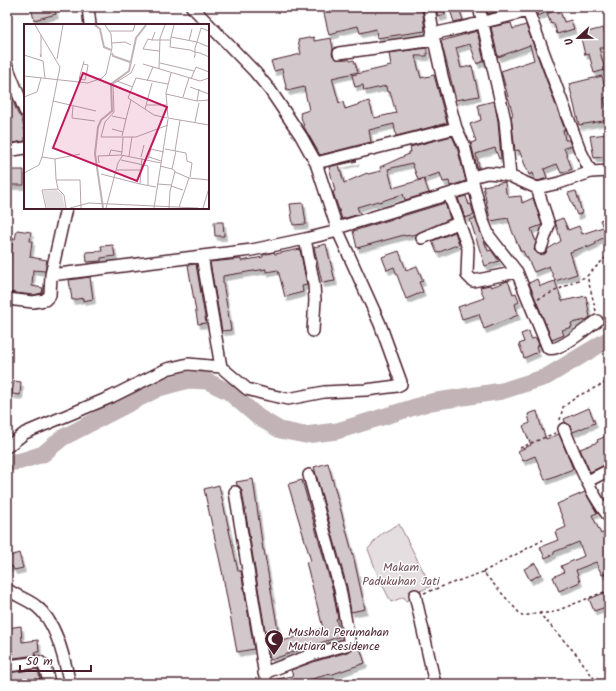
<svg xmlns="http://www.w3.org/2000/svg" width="616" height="691" viewBox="0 0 616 691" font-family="Kalam,sans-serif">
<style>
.green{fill:#e5dee0;stroke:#987e86}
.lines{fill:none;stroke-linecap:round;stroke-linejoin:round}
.river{stroke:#c1b3b6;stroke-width:17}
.building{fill:#d2c7cb;stroke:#4a1f2b;filter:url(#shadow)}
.minor-casing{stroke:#4a1f2b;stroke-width:14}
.path{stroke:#4a1f2b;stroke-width:1.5;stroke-dasharray:3 3;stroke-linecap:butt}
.minor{stroke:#fff;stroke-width:11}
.labels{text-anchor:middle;stroke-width:3;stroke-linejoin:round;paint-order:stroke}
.park-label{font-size:12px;fill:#714f58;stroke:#fff}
.poi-label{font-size:12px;fill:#4a1f2b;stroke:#fff;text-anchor:start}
.inset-river{fill:none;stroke:#c1b3b6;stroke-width:2}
.inset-road{fill:none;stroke:#b7a5aa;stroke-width:1}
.view{fill:#c2185b;fill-opacity:0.15;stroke:#c2185b;stroke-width:2}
.inset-edge{fill:none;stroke:#4a1f2b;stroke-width:2}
</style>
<defs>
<filter id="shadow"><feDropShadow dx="2.5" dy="4.5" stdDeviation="0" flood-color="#0004"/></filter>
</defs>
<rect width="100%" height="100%" fill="#fff"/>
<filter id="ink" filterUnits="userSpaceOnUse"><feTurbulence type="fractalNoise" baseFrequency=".025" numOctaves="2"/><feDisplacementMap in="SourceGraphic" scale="8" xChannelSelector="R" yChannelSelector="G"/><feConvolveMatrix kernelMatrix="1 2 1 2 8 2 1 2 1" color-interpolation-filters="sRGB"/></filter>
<g filter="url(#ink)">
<path class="green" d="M399 524 431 586 412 595 413 598 406 601 404 597 391 602 378 576 368 549 381 534Z"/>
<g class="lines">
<path class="river" d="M7 463 21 461 43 454 62 438 159 388 188 380 207 381 229 392 258 417 280 430 305 435 337 431 431 402 502 391 546 377 609 339"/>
</g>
<path class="building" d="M31 7H54L56 14 34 20Z
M331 7H422L425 31 377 38 376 29 360 33 358 26 337 31V33L329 35 323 9Z
M436 7H443L445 15 438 17Z
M486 7H515L488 14Z
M535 7H558L538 16Z
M459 8 463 20 454 22 450 10Z
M559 9 564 22 571 20 574 29 557 34 554 23 551 24 547 14Z
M511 23 513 29 526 25 565 130H563L565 140H569L571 146 564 148 572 169 561 173 557 164 544 169 547 178 538 181 535 180 533 173 529 175 519 150 515 151 511 116 513 115 501 71 534 60 530 45 498 57 491 27Z
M603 28 605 33H609V48H599L605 70 594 73 589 54 585 55 580 34Z
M477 31 484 61 477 64 470 44 456 48 461 68 472 66 479 96 456 100 441 41Z
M314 37V41L331 38 333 49 332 54 336 59H349L350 61 354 60 358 72 332 78 339 103 343 102 345 109 369 101 374 118 396 113 390 92H387L386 86 364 91 363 85 355 87 352 75 391 66 389 53 427 48V56H415L421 78 434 75 447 123 396 136 394 124 369 130 371 142 320 155 304 127 300 113 309 110 304 87 287 91 282 69 274 71 271 61 301 54 298 40Z
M602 76 605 87 609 86V97L604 98 609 120 579 125 569 84Z
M7 85 18 114 22 119 25 133V141L7 144Z
M494 101 498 121 501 158 499 159 495 148 476 154 479 168H477L471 143 476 141 470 124 481 120 478 105Z
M608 134 609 156 594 158 590 136Z
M452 136 457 147 466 181 450 186 449 181 443 182 440 173 418 180 412 163 388 169 393 188 424 179 429 193 405 200 403 194 379 202 378 201 357 207 360 214 342 219 333 192 335 191 329 167 356 160 357 161 339 165 344 183 367 173 368 174 381 171 380 167 409 154V152H411L410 147Z
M8 170H24V185H8Z
M505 182 506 193 510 197 521 196 522 203 533 198 542 225 531 229 536 242 534 250 538 254H545L548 249 561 241 555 221 563 218 568 230 579 226 582 234 603 227 600 220 609 217V240L607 236 595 242 596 244 587 248V246L570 252 577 274 555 281 549 266 534 272 527 257H526L523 251 521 252 512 231 508 218 491 221 490 219 483 186Z
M576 191 582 213 577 215 568 193Z
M466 196 469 205 471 204 474 215 465 218 458 198Z
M303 203 306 224 293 225 290 204Z
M445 203 450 219 417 234 405 236 404 235 357 248 353 231Z
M475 218 488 251 491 250 499 261 485 266 470 220Z
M214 222H223L224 236H215Z
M17 230 31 232 30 241H32L30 257 47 260 45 271 33 270 32 286 43 288 42 293 33 295 7 292V263H9L13 238 15 239Z
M455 232 459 244 437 253 432 241Z
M326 244 335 281 322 283 314 247Z
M113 245 115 256 101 258V261L87 262 86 252 102 251 101 246Z
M300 249 307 285 302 286 303 292 285 297 278 270 266 272V269L223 276V283L231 330 222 331 210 262 241 259V261L263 257V255L274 252 275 254Z
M399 251 406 270 417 266 423 281 419 282 423 292 406 299 394 267 387 270 382 257Z
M196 264 206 323 198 324 188 265Z
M90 277 93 299 83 301V298L72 300 69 280Z
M537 279 540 286 555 281 562 301 586 296 590 317 586 320 571 323 572 327 562 330 564 335 552 340 529 283Z
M508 281 513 294 516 293 519 302 515 304 518 315 484 329 479 314 462 319 458 307 484 298 480 287 490 285 491 287Z
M529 331 531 339 536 338 539 345 536 347 538 352 524 358 519 344 524 342 521 334Z
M14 381 21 382 20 395 12 394Z
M589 408 595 423 573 432 570 426 565 422 564 419Z
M537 411 541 426 546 439 559 434 573 469 545 480 535 456 523 461 518 451 531 445 523 426 530 423 528 414Z
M609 435V463L590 472 580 449 598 442 597 440Z
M328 463 354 559 365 609 351 612 347 587 314 467Z
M253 479 263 550H264L280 642 323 628 306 562 311 561 288 484 302 480 333 591 338 618 336 619 341 636 270 660 242 491 240 487 237 485 236 482Z
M219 485 238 571H241L254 649 237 652 222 571 204 489Z
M585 492 597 513 592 515 601 534 605 532 609 541V572L602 575 596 562 576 570 580 582 559 591 553 577 564 572 561 566 584 556 579 542 554 552V554L545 558 540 547 558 540 555 532 566 527 557 504Z
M19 553 23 568 14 570 12 566 7 568V557Z
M535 563 541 574 530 580 524 569Z
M609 591V606L594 611 589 599Z
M21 626 22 642 38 640 39 652H35L36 655 7 659V628Z
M359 645 365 663 330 675V674L294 684H273L272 680 293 676 291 670 316 661 348 652Z
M38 669 40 680 33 681 34 684H7V673Z"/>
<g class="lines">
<defs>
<path id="minor" d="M88 7 90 25
M429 7 434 40 442 76 456 128 464 145 474 186 449 194 468 248 467 275 473 281 517 272
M479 7 505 120 510 176
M528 11 580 150 591 172
M432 34 460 28 528 11V7
M339 53 434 40
M7 66 25 111
M7 151 25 148
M316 163 456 128
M472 177 487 173 500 174 510 176 537 188 559 183 591 172 609 171
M474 186 483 221 489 236 517 272 548 348C558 353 588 327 597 321
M537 188 549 225 541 248
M337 228 449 194
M422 238 458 223
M51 275 202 256
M7 299 33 302 45 300 50 295 51 275 66 208
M313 331 315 300 314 285 305 239 338 231
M221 367 202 256 252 250 305 239
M564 429C577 460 589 491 609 517
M7 447 25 433 111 397 167 369 188 364 221 367 247 389 265 394 288 399 324 392 366 390 397 386 401 384V382L380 324 338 231 316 163 301 136 270 90 255 72 192 7
M588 481 609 470
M235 492 259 636 266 684
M7 589C16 596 27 599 36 606 57 622 64 659 70 684
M415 595 435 684
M7 666 40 662C47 666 47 676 49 684
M264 673 314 654 346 645 349 643V639L340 589 309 475"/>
</defs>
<use href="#minor" class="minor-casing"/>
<path class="path" d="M538 299 587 276
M596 311 587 276 604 259 609 257
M604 328 609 334
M560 420 563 407 578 396 609 381
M520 448 555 433
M483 572 543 540
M424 593 483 572 522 616 539 613 577 655 598 684
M539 613H551L609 590"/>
<use href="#minor" class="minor"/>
</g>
</g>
<defs>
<symbol id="mosque-pin" viewBox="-11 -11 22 30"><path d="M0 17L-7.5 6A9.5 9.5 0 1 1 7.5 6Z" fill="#4a1f2b" stroke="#fff"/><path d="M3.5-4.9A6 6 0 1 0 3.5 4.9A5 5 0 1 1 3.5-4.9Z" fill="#fff"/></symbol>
</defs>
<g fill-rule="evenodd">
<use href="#mosque-pin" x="263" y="628" width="22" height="30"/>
</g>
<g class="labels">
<g class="park-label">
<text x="401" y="571">Makam<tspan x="401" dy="14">Padukuhan Jati</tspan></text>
</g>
<g class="poi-label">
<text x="288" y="636">Mushola Perumahan<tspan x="288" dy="14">Mutiara Residence</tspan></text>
</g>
</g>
<g transform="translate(24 24)">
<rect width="185" height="185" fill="#fff"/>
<path d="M32 166 38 170 41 184H23L19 167Z" fill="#e5dee0"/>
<path class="inset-river" d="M71 1 76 5 80 23 87 26M88 29 89 32 106 38M79 184 71 130 74 103 77 96 88 87 87 60 105 47 112 14 122 1"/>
<path class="inset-road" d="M85 7H109L111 1M185 7 177 4 173 18 185 23M131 8 128 16H146M147 13 150 1M128 16 124 15 119 25 135 27M165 17 168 5M88 19 101 18 107 21M16 30 17 33V11M0 31 19 37 21 54M170 34 171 31V24L173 18 147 13 146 23 166 26 171 28 176 29 185 33M33 35 39 1M136 39 170 47M111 40 107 49 89 60 90 88 81 98 77 113H112L144 101M119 40 176 57 185 54M135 45 136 14 141 1M147 49 142 69 144 94 185 101M0 52 64 59 78 54 82 50 88 24 87 10 81 1M55 55 61 56 63 47 64 41 59 40M55 55 60 37M167 55 172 43 185 48M93 57 109 63M123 57 129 43M166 63 185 70M142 70 173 77 185 76M0 73 13 68 17 54M159 73 165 54M29 77 72 87M173 77 175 65M123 81H142M49 82 48 94 71 97M121 85 128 59M88 92 102 95 99 108M143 94 130 91 104 74 112 54 144 60M102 95 107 76M171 98 175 79M88 105 99 108 98 112M141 125 162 129 163 137 168 139 166 153M151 127 156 96M98 128 99 113M85 132 87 126 98 128 97 131 137 139M105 132 108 113M18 133 31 135 32 155 34 165 40 171 42 184M117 133 120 121M125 133 137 137M118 134 116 160 132 163M31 135 56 130M124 135 127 125 140 128M97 136 124 142V161M75 139 74 132 97 131M136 142 148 145M93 146H116M151 148 165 154M0 149 15 141 18 133 36 43 11 1M77 150 116 160M32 156H56L57 184M133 160 147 161M147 162 159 166M155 183 165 154 185 156M22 184 18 166 34 165M46 184 65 179 174 184M82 184 94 139 99 131M130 184 144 95M145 184 146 167 151 147 148 145 152 127M179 184 185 164"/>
<path class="view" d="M59 49 143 83 113 157 29 124Z"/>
<rect width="185" height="185" class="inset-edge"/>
</g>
<rect width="616" height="691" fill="none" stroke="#fff" stroke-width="24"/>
<rect x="12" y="12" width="592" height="667" fill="none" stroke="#4a1f2b" stroke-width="1.5" filter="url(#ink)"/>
<g transform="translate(578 38) rotate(248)" stroke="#ffffff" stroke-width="3" paint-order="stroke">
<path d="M0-3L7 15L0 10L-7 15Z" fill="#4a1f2b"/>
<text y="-6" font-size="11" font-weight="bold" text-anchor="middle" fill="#4a1f2b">U</text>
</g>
<path d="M20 665v6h71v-6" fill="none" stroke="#4a1f2b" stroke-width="2"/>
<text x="26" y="665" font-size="12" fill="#4a1f2b" stroke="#ffffff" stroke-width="3" paint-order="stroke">50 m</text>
</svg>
